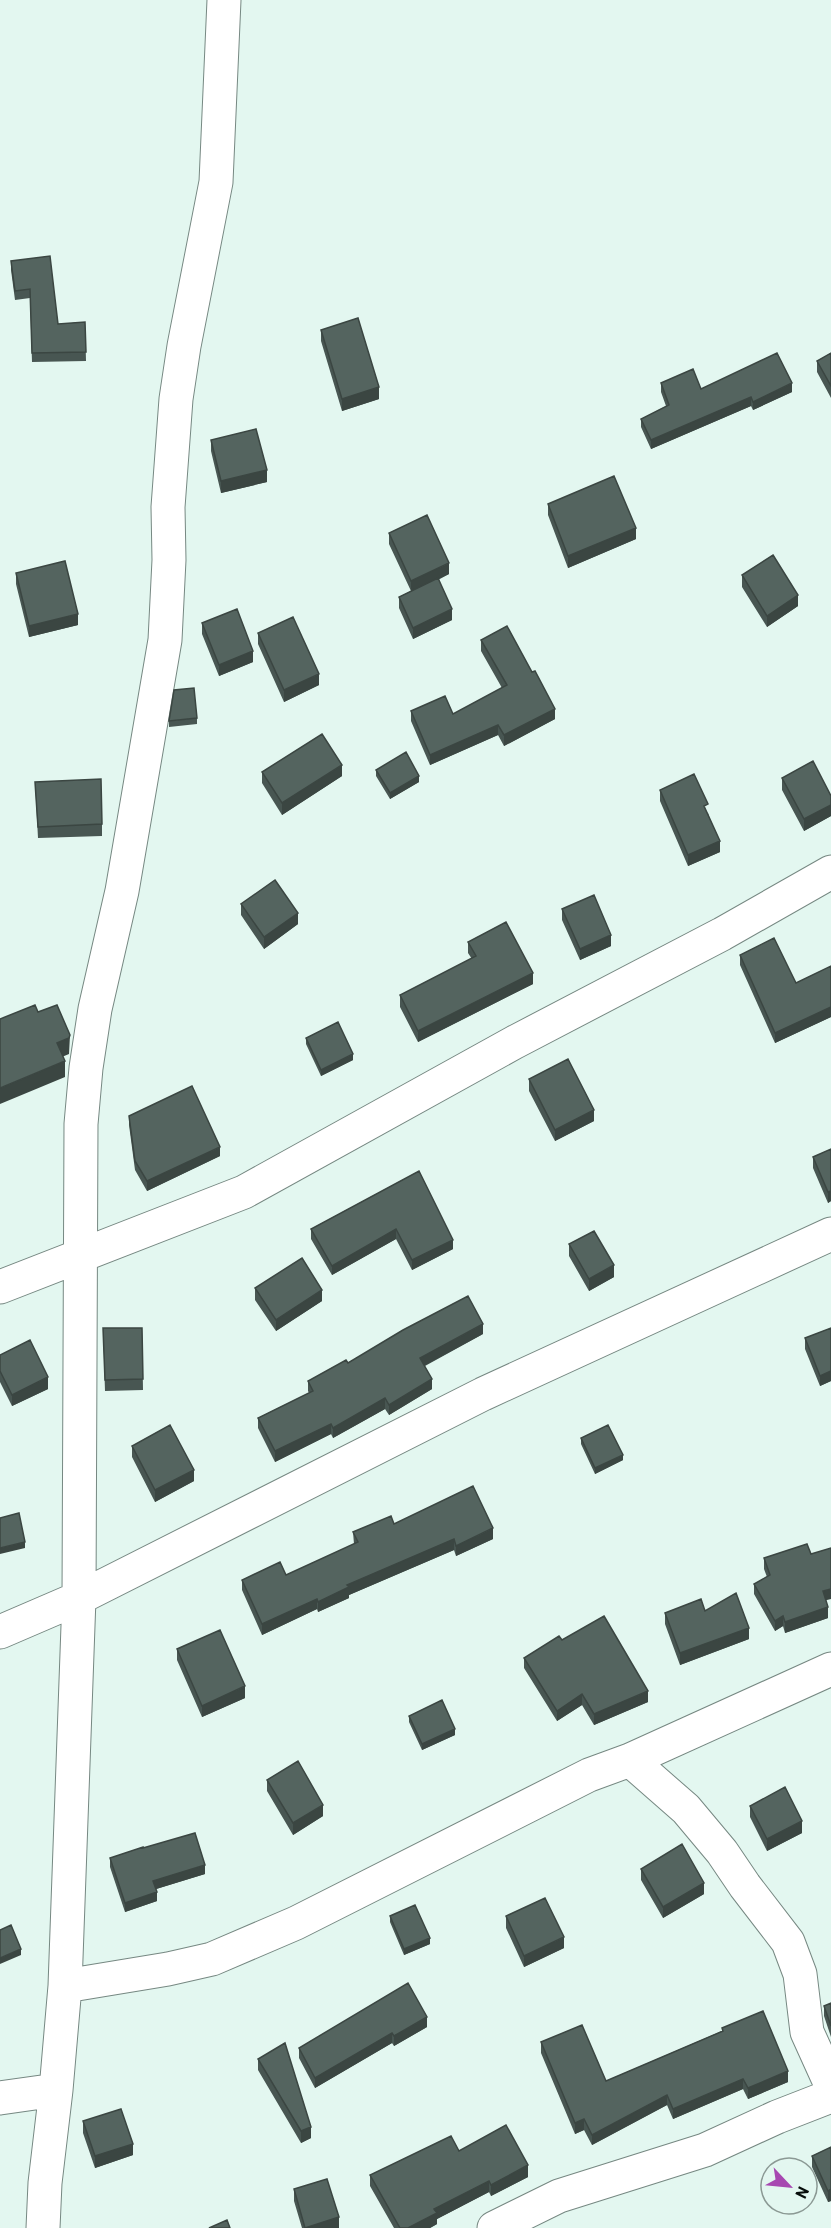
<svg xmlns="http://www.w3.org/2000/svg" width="831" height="2228" viewBox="0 0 831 2228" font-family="Barlow,sans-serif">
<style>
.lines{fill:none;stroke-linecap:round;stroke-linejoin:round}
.street-casing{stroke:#768882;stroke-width:35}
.street{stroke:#fff;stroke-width:33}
.wall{fill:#485652}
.shaded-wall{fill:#3b4642}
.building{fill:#54645f;stroke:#3b4642;stroke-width:1.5}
</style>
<rect width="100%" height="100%" fill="#e3f7f0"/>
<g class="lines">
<defs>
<path id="street" d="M0 1287 244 1192 515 1042 722 934 831 872
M0 1632 79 1598 483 1394 831 1234
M630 1760 686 1809 722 1852 745 1886 788 1942 800 1974 807 2032 831 2085
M65 1986 168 1969 212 1959 296 1923 589 1775 630 1760 831 1669
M0 2098 56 2090
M43 2228 45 2183 56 2090 65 1986 79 1598 81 1124 86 1068 95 1009 122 891 165 640 169 560 168 507 176 399 184 346 216 182 224 0
M494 2228 559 2196 705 2150 777 2117 831 2096"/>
</defs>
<use href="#street" class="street-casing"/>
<use href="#street" class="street"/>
</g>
<path class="wall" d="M11 261 58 324 85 322 86 361 32 362 30 298 15 300 11 270Z
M321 330 379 399 342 411 321 341Z
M831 353V398L817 372V361Z
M661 383 701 389 792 392 753 410 751 406 651 449 641 427V419L666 406 661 392Z
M211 440 267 482 221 493 211 451Z
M548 504 636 539 568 568 548 515Z
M389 533 449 574 438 580 452 620 413 639 399 608V597L411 591 389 544Z
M16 573 78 625 29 637 16 584Z
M742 575 798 606 767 627 742 587Z
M202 623 253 662 219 676 202 634Z
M258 633 319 685 284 702 258 644Z
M481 640 555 719 504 746 498 735 430 765 411 721V711L453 714 502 688 481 651Z
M197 718V724L169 727V721Z
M376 770 419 782 390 799 376 776Z
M262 772 342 776 282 815 262 783Z
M782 778 831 796V816L804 831 782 790Z
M35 782 102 824V836L38 838Z
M660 790 708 813 720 852 688 866 660 801Z
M241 904 298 924 264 949 241 915Z
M562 909 611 946 580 960 562 920Z
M468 942 533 984 418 1042 400 1007V995L472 959 468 953Z
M740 955 796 983 831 966V1017L775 1043 740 965Z
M306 1038 353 1060 321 1076 306 1044Z
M529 1079 594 1121 555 1141 529 1091Z
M129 1116 220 1156 147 1191 135 1170 129 1125Z
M831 1149V1201L828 1203 813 1168V1157Z
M419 1171 453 1249 412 1270 396 1239 332 1275 311 1239V1229Z
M569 1244 614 1277 589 1291 569 1256Z
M255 1288 322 1301 276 1331 255 1300Z
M103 1328H142L143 1390 105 1391Z
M831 1328V1381L820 1386 805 1349V1338Z
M483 1334 425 1366 432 1389 389 1415 385 1409 333 1438 331 1434 275 1462 258 1428V1418L309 1393 308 1391V1381L348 1363Z
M0 1355 48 1389 12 1406 0 1382Z
M581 1438 623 1460 595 1474 581 1444Z
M132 1446 194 1481 155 1502 132 1457Z
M394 1524 493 1539 456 1556 454 1550 349 1595V1598L318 1612 317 1609 262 1635 242 1590V1580L286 1575 354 1544 353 1532Z
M764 1558 826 1600 828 1618 785 1633 783 1626 775 1631 754 1594V1584L767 1577 764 1569Z
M705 1611 749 1639 680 1665 665 1624V1613Z
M177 1649 245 1698 202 1717 177 1660Z
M524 1658 648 1702 594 1725 582 1705 557 1721 524 1668Z
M409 1716 455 1735 422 1750 409 1722Z
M267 1780 323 1816 293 1835 267 1791Z
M750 1806 802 1833 767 1851 750 1817Z
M143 1848 205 1874 156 1889 157 1901 125 1912 110 1867V1858Z
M641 1869 704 1894 663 1918 641 1880Z
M390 1916 430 1944 404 1955 390 1922Z
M506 1916 564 1948 524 1967 506 1928Z
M831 2003V2037L824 2016V2006Z
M427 2027 394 2046 392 2043 315 2088 299 2058V2048Z
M722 2028 788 2082 748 2099 743 2089 673 2119 667 2105 592 2145 584 2130 575 2134 541 2053V2042L606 2081 722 2031Z
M258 2059 311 2138 301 2143 258 2070Z
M83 2121 133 2155 95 2168 83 2133Z
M831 2147V2201L828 2202 812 2167V2156Z
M459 2151 528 2177 491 2196 489 2192 437 2219V2224L430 2228H394L370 2186V2175Z
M294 2189 339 2228H302L294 2201Z"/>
<path class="shaded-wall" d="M792 383V392L753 410V402Z
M379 387V399L342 411V399Z
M751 397V406L651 449V440Z
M267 470V482L221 493V481Z
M636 528V539L568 568V556Z
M449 563V574L411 592V581Z
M798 595V606L767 627V616Z
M452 609V620L413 639V628Z
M78 614V625L29 637V626Z
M253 651V662L219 676V665Z
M319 674V685L284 702V690Z
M555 709V719L504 746V735Z
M498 725V735L430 765V755Z
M342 765V776L282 815V803Z
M419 776V782L390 799V793Z
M831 805V816L804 831V819Z
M720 841V852L688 866V855Z
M298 913V924L264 949V937Z
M611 935V946L580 960V949Z
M533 973V984L418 1042V1031Z
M831 1007V1017L775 1043V1033Z
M70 1035 69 1054 57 1059V1043Z
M353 1054V1060L321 1076V1070Z
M65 1061V1077L0 1104V1088Z
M594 1110V1121L555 1141V1130Z
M220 1147V1156L147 1191V1181Z
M831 1191V1201L828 1203V1192Z
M396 1229V1239L332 1275V1266Z
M453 1240V1249L412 1270V1260Z
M614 1265V1277L589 1291V1279Z
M322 1290V1301L276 1331V1320Z
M483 1324V1334L420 1368V1358Z
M831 1371V1381L820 1386V1376Z
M48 1377V1389L12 1406V1395Z
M432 1379V1389L389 1415V1405Z
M385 1398V1409L333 1438V1428Z
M331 1424V1434L275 1462V1451Z
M623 1455V1460L595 1474V1468Z
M194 1470V1481L155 1502V1490Z
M493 1528V1539L456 1556V1546Z
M454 1539V1550L349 1595V1598L318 1612V1602L347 1585Z
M25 1542V1548L0 1554V1548Z
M831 1589V1599L823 1601V1591Z
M317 1599V1609L262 1635V1624Z
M828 1607V1618L785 1633V1622Z
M783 1616V1626L775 1631V1621Z
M749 1628V1639L680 1665V1653Z
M245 1686V1698L202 1717V1706Z
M648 1691V1702L594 1725V1714Z
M582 1694V1705L557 1721V1711Z
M455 1729V1735L422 1750V1744Z
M323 1805V1816L293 1835V1823Z
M802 1821V1833L767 1851V1839Z
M205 1865V1874L153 1890V1881Z
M704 1883V1894L663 1918V1907Z
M157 1892V1901L125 1912V1903Z
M564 1937V1948L524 1967V1956Z
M430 1938V1944L404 1955V1949Z
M21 1949V1955L0 1964V1958Z
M427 2017V2027L394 2046V2036Z
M392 2033V2043L315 2088V2078Z
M788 2071V2082L748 2099V2088Z
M743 2079V2089L673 2119V2109Z
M667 2095V2105L592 2145V2135Z
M584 2119V2130L575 2134V2123Z
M311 2127V2138L301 2143V2131Z
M133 2144V2155L95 2168V2156Z
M528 2165V2177L491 2196V2185Z
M489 2181V2192L437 2219V2224L430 2228H408L434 2209Z
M831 2189V2201L828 2202V2191Z
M339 2217V2228H305Z"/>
<path class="building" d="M50 256 58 324 85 322 86 352 32 353 30 289 15 291 11 261Z
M358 318 379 387 342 399 321 330Z
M777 353 792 383 753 402 751 397 651 440 641 419 669 405 661 383 693 369 701 389Z
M831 353V386L817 361Z
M256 429 267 470 221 481 211 440Z
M614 476 636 528 568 556 548 504Z
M427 515 449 563 411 581 389 533Z
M773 555 798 595 767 616 742 575Z
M65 561 78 614 29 626 16 573Z
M438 578 452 609 413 628 399 597Z
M237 609 253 651 219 665 202 623Z
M293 617 319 674 284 690 258 633Z
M507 626 532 672 535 671 555 709 504 735 498 725 430 755 411 711 445 696 453 714 507 685 481 640Z
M194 688 197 718 169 721 174 690Z
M322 734 342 765 282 803 262 772Z
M406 752 419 776 390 793 376 770Z
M813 761 831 796V805L804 819 782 778Z
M694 774 708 804 704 806 720 841 688 855 660 790Z
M101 779 102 824 38 827 35 782Z
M275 880 298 913 264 937 241 904Z
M594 895 611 935 580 949 562 909Z
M506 922 533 973 418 1031 400 995 476 956 468 942Z
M774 938 796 983 831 966V1007L775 1033 740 955Z
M35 1005 38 1012 57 1005 70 1035 69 1038 57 1043 65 1061 0 1088V1019Z
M338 1022 353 1054 321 1070 306 1038Z
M568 1059 594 1110 555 1130 529 1079Z
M192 1086 220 1147 147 1181 135 1161 129 1116Z
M831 1149V1191L828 1192 813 1157Z
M419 1171 453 1240 412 1260 396 1229 332 1266 311 1229Z
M594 1231 614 1265 589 1279 569 1244Z
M302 1258 322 1290 276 1320 255 1288Z
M468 1296 483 1324 420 1358 432 1379 389 1405 385 1398 333 1428 331 1424 275 1451 258 1418 313 1391 308 1381 346 1360 348 1363 403 1330Z
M103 1328H142L143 1379 105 1380Z
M831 1328V1371L820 1376 805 1338Z
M30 1340 48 1377 12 1395 0 1371V1355Z
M170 1425 194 1470 155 1490 132 1446Z
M608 1425 623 1455 595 1468 581 1438Z
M473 1486 493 1528 456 1546 454 1539 347 1585 349 1587 318 1602 317 1599 262 1624 242 1580 280 1562 286 1575 358 1542 353 1532 391 1516 394 1524Z
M19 1513 25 1542 0 1548V1518Z
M807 1544 811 1554 831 1548V1589L823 1591 828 1607 785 1622 783 1616 775 1621 754 1584 770 1575 764 1558Z
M736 1593 749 1628 680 1653 665 1613 701 1599 705 1611Z
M604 1616 648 1691 594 1714 582 1694 557 1711 524 1658 559 1636 562 1640Z
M220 1630 245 1686 202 1706 177 1649Z
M442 1700 455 1729 422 1744 409 1716Z
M298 1761 323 1805 293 1823 267 1780Z
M785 1787 802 1821 767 1839 750 1806Z
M195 1833 205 1865 153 1881 157 1892 125 1903 110 1858 143 1847V1848Z
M682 1844 704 1883 663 1907 641 1869Z
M545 1898 564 1937 524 1956 506 1916Z
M415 1905 430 1938 404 1949 390 1916Z
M11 1925 21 1949 0 1958V1930Z
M408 1983 427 2017 394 2036 392 2033 315 2078 299 2048Z
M831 2003V2026L824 2006Z
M763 2011 788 2071 748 2088 743 2079 673 2109 667 2095 592 2135 584 2119 575 2123 541 2042 582 2025 606 2081 723 2031 722 2028Z
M285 2043 311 2127 301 2131 258 2059Z
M121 2109 133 2144 95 2156 83 2121Z
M506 2125 528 2165 491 2185 489 2181 434 2209 437 2213 408 2228H400L370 2175 451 2136 459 2151Z
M831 2147V2189L828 2191 812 2156Z
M327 2179 339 2217 305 2228 294 2189Z
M227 2220 230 2228H209Z"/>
<g transform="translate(789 2186) rotate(116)"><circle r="28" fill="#e3f7f0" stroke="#8b9994" stroke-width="1.5"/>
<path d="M0-4.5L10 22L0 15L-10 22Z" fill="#a748b1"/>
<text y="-9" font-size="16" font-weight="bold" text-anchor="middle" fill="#070d0b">N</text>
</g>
</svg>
